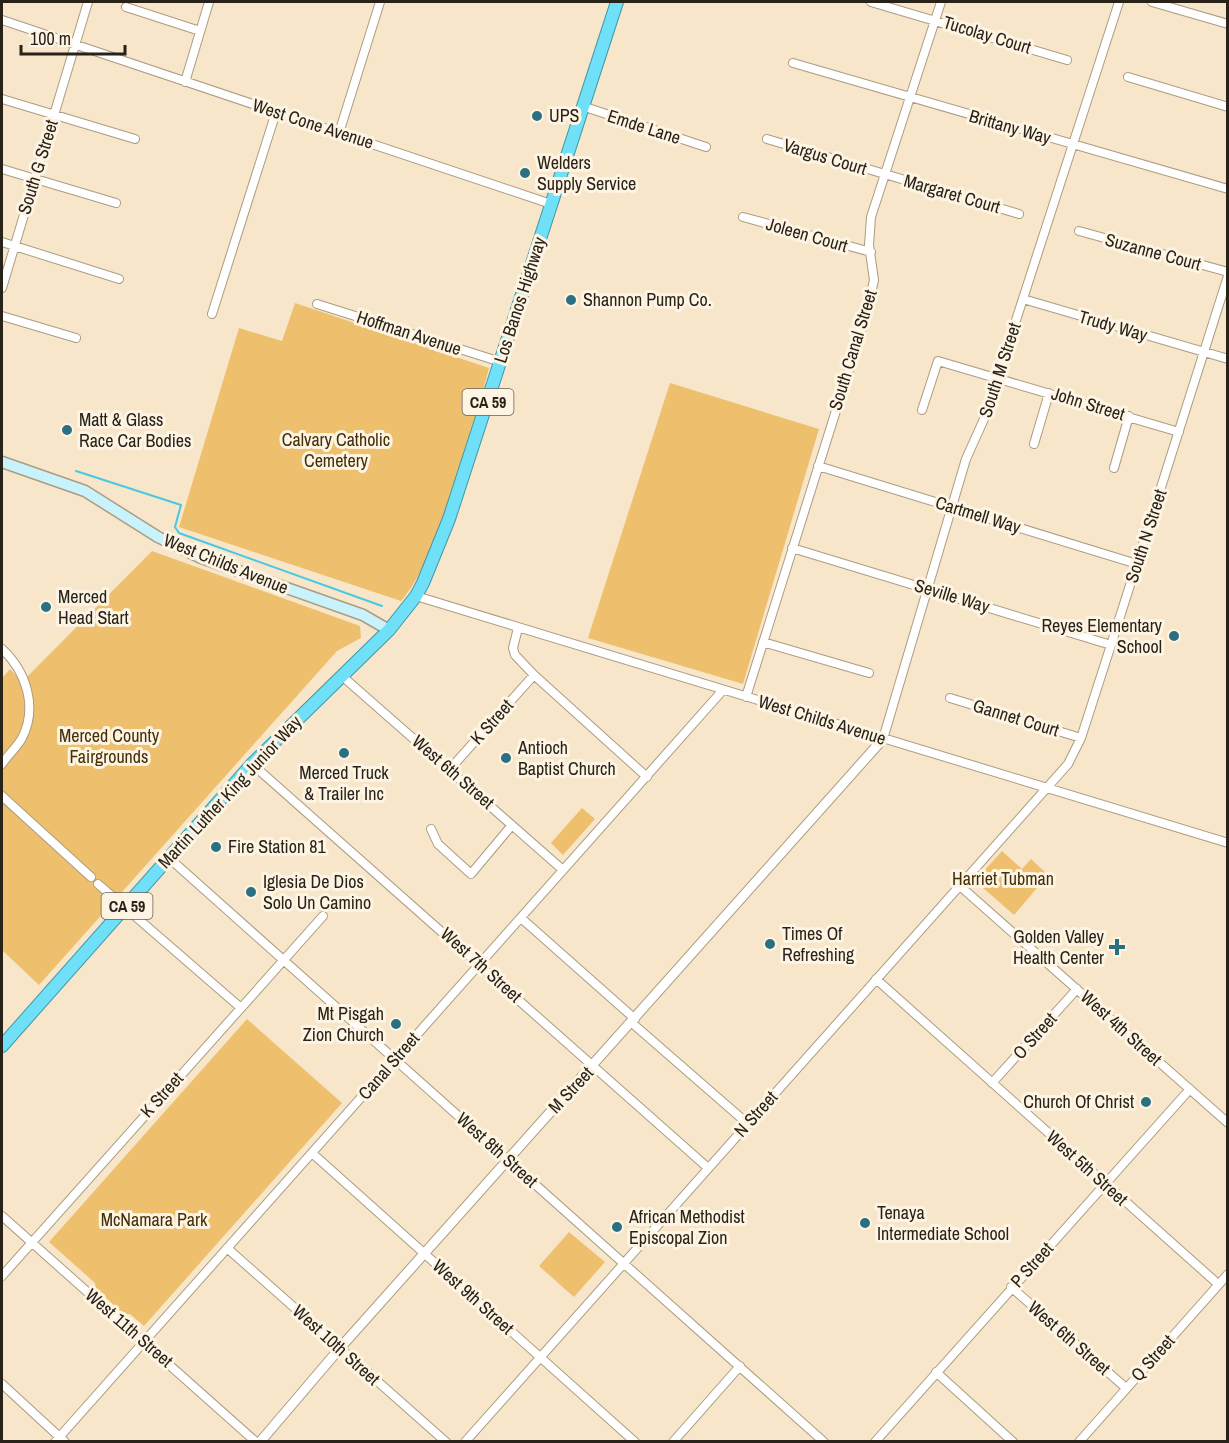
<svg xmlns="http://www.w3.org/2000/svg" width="1229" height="1443" viewBox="0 0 1229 1443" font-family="'Archivo Narrow',sans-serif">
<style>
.green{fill:#eec06e}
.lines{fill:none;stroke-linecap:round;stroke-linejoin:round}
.stream{stroke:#45c9e5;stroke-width:2}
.minor-casing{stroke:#ac9c81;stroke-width:10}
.tertiary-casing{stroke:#ac9c81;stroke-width:11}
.secondary-casing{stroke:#ac9c81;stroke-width:13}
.trunk-casing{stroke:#3f98a8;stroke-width:14}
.minor{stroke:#fff;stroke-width:8}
.tertiary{stroke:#fff;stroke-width:9}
.secondary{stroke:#c9f3fc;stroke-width:10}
.trunk{stroke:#6fe0f7;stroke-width:12}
.poi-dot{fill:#2b7080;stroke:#fef4e3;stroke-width:2}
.labels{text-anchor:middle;stroke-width:6;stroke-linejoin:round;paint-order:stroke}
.shield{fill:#fef4e3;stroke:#686155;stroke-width:1.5}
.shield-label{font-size:16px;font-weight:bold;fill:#282218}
.street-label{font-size:18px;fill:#282218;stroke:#fef4e3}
.poi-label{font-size:18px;fill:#282218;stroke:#fef4e3;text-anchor:start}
.park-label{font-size:18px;fill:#422f08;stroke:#fef4e3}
</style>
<rect width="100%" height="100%" fill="#f7e6c9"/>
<path class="green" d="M295 303 489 368C480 404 468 439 457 475 443 516 429 569 401 601L179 527 239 328 282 341Z
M670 383 819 429 743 684 588 638Z
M152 551 360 626 361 638 337 651 39 985 2 950V678L10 669 22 682Z
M582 808 595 819 563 855 551 843Z
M1002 851 1022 869 1031 859 1048 875 1014 915 975 881Z
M247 1019 342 1103 144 1326 130 1314H124L96 1289 95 1283 49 1242Z
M569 1232 605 1262 574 1297 539 1266Z"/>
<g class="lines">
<path class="stream" d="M76 471 181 505 175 527 179 533 382 606"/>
<defs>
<path id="minor" d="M871 2 1067 60
M1152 2 1228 24
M126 7 200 31
M2 20 551 204
M793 63 1228 189
M1128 77 1228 107
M185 82 209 2
M2 99 135 139
M582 106 706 147
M339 133 380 2
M767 139 1019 214
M2 169 116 203
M743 217 871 252
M1079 231 1228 272
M2 242 119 279
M2 288 88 2
M1023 299 1228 359
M317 304 501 362
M212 314 276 112
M2 316 76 338
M922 410 938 361 1179 432
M1034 444 1049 393
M818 466 1137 564
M1114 468 1129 416
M792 548 1111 645
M416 596 1228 843
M518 628 513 648 515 655 534 675 647 777
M763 642 869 673
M2 649C26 671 38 707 22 738 17 747 8 755 2 764
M342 676 563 870
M746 697 867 312 874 280 869 245 871 217 941 2
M950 698 1081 738
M883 739 966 459 984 419 1119 2
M252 764 707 1167
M450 769 534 675
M2 796 91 877
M431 829 438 844 471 874 512 825
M169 858 824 1442
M98 884 241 1008
M960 886 1228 1123
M521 918 635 1019
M876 979 1218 1284
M632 1023 748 1124
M992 1083 1077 989
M312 1153 635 1442
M2 1216 256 1442
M227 1248 446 1442
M2 1276 323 916
M1011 1287 1126 1388
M936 1372 1013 1442
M2 1384 65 1442
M55 1442 723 690
M465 1442 1068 764 1081 738 1111 645 1228 276
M673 1442 740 1366
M875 1442 1190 1089
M1079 1442 1228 1274"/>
<path id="tertiary" d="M260 1442 340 1348 883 739"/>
<path id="secondary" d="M2 462 85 491 158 537 199 557 363 615 389 630"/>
<path id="trunk" d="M2 1046 252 764 389 630 416 596 423 583 449 519 617 2"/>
</defs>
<use href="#minor" class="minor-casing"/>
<use href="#tertiary" class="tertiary-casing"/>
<use href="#secondary" class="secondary-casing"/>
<use href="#trunk" class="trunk-casing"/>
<use href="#minor" class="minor"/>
<use href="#tertiary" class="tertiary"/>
<use href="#secondary" class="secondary"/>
<use href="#trunk" class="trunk"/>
</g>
<g class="poi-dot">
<circle cx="537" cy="116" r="6"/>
<circle cx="525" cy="173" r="6"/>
<circle cx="571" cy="300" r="6"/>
<circle cx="67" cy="430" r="6"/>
<circle cx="46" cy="607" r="6"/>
<circle cx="1174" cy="636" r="6"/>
<circle cx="344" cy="753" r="6"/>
<circle cx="506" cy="758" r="6"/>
<circle cx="216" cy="847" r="6"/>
<circle cx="251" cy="892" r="6"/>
<circle cx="770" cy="944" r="6"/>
<path d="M1114 938h6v6h6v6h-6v6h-6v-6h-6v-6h6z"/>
<circle cx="396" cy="1024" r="6"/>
<circle cx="1146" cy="1102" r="6"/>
<circle cx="865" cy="1223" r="6"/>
<circle cx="617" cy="1227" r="6"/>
</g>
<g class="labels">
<g class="shield">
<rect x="462.5" y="389" width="51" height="26" rx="4.5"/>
<rect x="101.5" y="893" width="51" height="26" rx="4.5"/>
</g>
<g class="shield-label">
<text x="488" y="408">CA 59</text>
<text x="127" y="912">CA 59</text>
</g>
<g class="street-label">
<text transform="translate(987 35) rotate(17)" y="6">Tucolay Court</text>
<text transform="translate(313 124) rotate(18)" y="6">West Cone Avenue</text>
<text transform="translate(644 127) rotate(18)" y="6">Emde Lane</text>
<text transform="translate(1010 127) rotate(16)" y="6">Brittany Way</text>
<text transform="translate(825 157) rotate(17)" y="6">Vargus Court</text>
<text transform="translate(38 167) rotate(-73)" y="6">South G Street</text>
<text transform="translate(952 194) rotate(16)" y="6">Margaret Court</text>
<text transform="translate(807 235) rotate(16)" y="6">Joleen Court</text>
<text transform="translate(1153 252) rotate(15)" y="6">Suzanne Court</text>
<text transform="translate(520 300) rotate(-72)" y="6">Los Banos Highway</text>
<text transform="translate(1113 326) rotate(16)" y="6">Trudy Way</text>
<text transform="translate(409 333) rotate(18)" y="6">Hoffman Avenue</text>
<text transform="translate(853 350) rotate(-73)" y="6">South Canal Street</text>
<text transform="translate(1000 370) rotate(-72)" y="6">South M Street</text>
<text transform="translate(1088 404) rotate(17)" y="6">John Street</text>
<text transform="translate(978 515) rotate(17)" y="6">Cartmell Way</text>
<text transform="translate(1146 536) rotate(-72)" y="6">South N Street</text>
<text transform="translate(226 564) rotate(22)" y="6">West Childs Avenue</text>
<text transform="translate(952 596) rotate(17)" y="6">Seville Way</text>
<text transform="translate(1016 718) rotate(17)" y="6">Gannet Court</text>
<text transform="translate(822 720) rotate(17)" y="6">West Childs Avenue</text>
<text transform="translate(492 722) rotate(-48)" y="6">K Street</text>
<text transform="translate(453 772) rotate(41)" y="6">West 6th Street</text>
<text transform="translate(230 792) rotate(-47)" y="6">Martin Luther King Junior Way</text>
<text transform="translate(481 965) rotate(42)" y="6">West 7th Street</text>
<text transform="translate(1121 1028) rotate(42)" y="6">West 4th Street</text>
<text transform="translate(1035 1036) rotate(-48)" y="6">O Street</text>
<text transform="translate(389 1066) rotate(-49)" y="6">Canal Street</text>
<text transform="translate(571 1090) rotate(-47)" y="6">M Street</text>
<text transform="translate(162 1095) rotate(-48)" y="6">K Street</text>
<text transform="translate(756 1114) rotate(-48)" y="6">N Street</text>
<text transform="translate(497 1150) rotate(42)" y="6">West 8th Street</text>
<text transform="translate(1087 1168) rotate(42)" y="6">West 5th Street</text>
<text transform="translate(1032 1265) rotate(-48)" y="6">P Street</text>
<text transform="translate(473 1297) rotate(42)" y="6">West 9th Street</text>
<text transform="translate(129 1328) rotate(41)" y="6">West 11th Street</text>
<text transform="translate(1069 1338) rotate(41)" y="6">West 6th Street</text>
<text transform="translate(336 1345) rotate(42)" y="6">West 10th Street</text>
<text transform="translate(1153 1358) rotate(-48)" y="6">Q Street</text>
</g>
<g class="poi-label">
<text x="549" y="122">UPS</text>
<text x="537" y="169">Welders<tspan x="537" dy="21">Supply Service</tspan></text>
<text x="583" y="306">Shannon Pump Co.</text>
<text x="79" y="426">Matt &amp; Glass<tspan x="79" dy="21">Race Car Bodies</tspan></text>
<text x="58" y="603">Merced<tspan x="58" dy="21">Head Start</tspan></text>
<text x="1162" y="632" text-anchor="end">Reyes Elementary<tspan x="1162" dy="21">School</tspan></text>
<text x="518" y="754">Antioch<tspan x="518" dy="21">Baptist Church</tspan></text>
<text x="344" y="779" text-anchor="middle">Merced Truck<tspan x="344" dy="21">&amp; Trailer Inc</tspan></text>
<text x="228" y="853">Fire Station 81</text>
<text x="263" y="888">Iglesia De Dios<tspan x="263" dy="21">Solo Un Camino</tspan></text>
<text x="782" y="940">Times Of<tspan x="782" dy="21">Refreshing</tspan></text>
<text x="1104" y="943" text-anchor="end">Golden Valley<tspan x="1104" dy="21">Health Center</tspan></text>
<text x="384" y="1020" text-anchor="end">Mt Pisgah<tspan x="384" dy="21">Zion Church</tspan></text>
<text x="1134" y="1108" text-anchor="end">Church Of Christ</text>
<text x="877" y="1219">Tenaya<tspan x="877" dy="21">Intermediate School</tspan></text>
<text x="629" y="1223">African Methodist<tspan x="629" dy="21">Episcopal Zion</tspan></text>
</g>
<g class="park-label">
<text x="336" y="446">Calvary Catholic<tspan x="336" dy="21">Cemetery</tspan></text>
<text x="109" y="742">Merced County<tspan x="109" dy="21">Fairgrounds</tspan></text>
<text x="1003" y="885">Harriet Tubman</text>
<text x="154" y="1226">McNamara Park</text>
</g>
</g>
<rect width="1229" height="1443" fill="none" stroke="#282218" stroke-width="6"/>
<path d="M21 45v9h104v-9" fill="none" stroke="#282218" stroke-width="3"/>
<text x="30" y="45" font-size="18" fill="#282218" stroke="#fef4e3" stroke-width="4.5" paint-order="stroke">100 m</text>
</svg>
